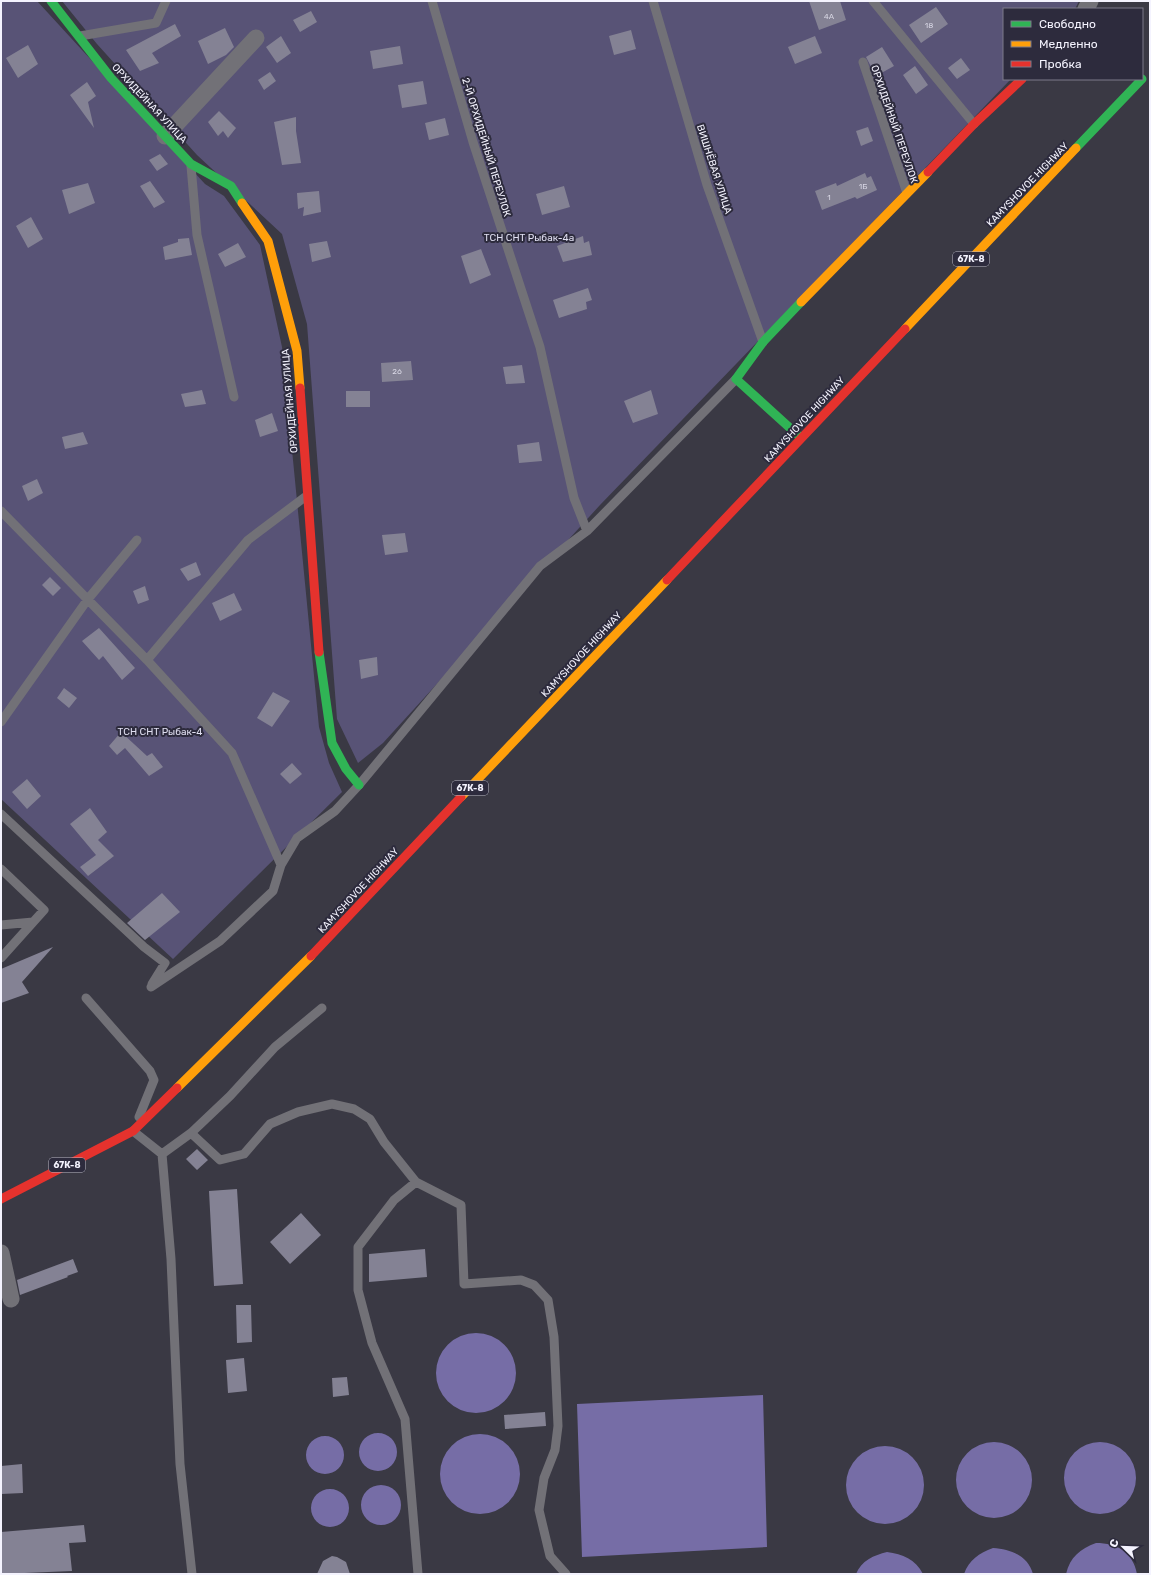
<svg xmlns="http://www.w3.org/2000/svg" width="1151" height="1575" viewBox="0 0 1151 1575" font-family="Rubik,sans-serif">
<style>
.green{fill:#585376}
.water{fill:#766da6}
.building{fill:#848294}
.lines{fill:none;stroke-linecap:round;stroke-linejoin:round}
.lane{stroke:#727177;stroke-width:9}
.street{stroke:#727177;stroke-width:17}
.fast{stroke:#30b455;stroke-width:9}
.slow{stroke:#ff9f0a;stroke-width:9}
.jam{stroke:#e5322d;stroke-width:9}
.labels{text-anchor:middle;stroke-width:4;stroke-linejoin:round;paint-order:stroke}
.number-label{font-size:8px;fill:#d8d7e4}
.shield{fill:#2d2b3d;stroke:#b8b7c4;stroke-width:1}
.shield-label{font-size:9px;font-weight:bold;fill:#f4f3fe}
.street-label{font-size:10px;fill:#f4f3fe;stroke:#2d2b3d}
.park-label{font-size:10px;fill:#e0dff1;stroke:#2d2b3d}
</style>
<rect width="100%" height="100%" fill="#3a3944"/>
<path class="green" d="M1 1H37L205 184 224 196 260 245 282 347 319 727 329 763 342 792 173 959 1 799Z
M62 1H1079L1075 9H1004V79H1011L600 505 383 743 358 763 337 719 307 324 282 234 197 155 97 44Z"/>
<path class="water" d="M436 1373a40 40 0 1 1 80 0a40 40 0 1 1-80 0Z
M763 1395 767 1547 582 1557 577 1404Z
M359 1452a19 19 0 1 1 38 0a19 19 0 1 1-38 0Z
M440 1474a40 40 0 1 1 80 0a40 40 0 1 1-80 0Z
M306 1455a19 19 0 1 1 38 0a19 19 0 1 1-38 0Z
M1064 1478a36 36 0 1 1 72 0a36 36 0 1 1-72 0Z
M956 1480a38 38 0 1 1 76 0a38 38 0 1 1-76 0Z
M846 1485a39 39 0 1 1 78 0a39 39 0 1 1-78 0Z
M361 1505a20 20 0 1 1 40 0a20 20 0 1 1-40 0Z
M311 1508a19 19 0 1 1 38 0a19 19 0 1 1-38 0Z
M1096 1543C1117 1543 1133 1552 1137 1574H1066C1070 1557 1080 1549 1096 1543Z
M993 1548C1011 1549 1028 1556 1033 1574H964C969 1560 979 1553 993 1548Z
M887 1552C903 1554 915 1559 923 1574H856C861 1561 874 1555 887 1552Z"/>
<path class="building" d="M809 1H840L846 20 819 30Z
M936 7 948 24 921 43 909 25Z
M311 11 317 22 300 32 293 20Z
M175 24 181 36 152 53 159 63 140 71 126 50Z
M225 28 234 47 226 55 208 64 198 41Z
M631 30 636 49 614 55 609 36Z
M281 36 291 53 277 63 266 47Z
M815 36 822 53 795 64 788 47Z
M28 45 38 64 18 78 6 58Z
M400 46 403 64 373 69 370 51Z
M882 47 894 66 876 76 866 57Z
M961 58 970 70 957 79 948 68Z
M915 66 928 85 916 94 903 75Z
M270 72 276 81 264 90 258 80Z
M423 81 427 104 402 108 398 85Z
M87 82 96 96 88 102 94 128 70 95Z
M219 111 236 128 228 138 223 131 218 136 208 122Z
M296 117V131L301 163 282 165 274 122Z
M445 118 449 135 429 140 425 123Z
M868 127 873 141 861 146 856 131Z
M160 154 168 164 157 171 149 160Z
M865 173 867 178 871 176 877 190 857 199 855 197 822 210 815 191 836 183 837 186Z
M150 181 165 202 154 208 140 186Z
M88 183 95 203 69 214 62 190Z
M564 186 570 207 542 215 536 194Z
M319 191 321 212 303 216 304 207 298 209 297 193Z
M31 217 43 239 28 248 16 226Z
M583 236 584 243 589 241 592 255 563 262 557 246Z
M189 238 192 255 165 260 163 247 178 242V239Z
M327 241 331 257 312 262 309 244Z
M238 243 246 257 225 267 218 254Z
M481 249 491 275 470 284 461 256Z
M588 288 592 300 586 302 587 309 559 318 553 300Z
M411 361 413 380 382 382 381 363Z
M522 365 525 383 506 384 503 367Z
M202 390 206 404 185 407 181 394Z
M651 390 658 414 633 423 624 401Z
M346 391H370V407H346Z
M272 413 278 431 260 437 255 420Z
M83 432 88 444 65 449 62 437Z
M539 442 542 461 519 463 517 445Z
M37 479 43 493 28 501 22 486Z
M405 533 408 552 385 555 382 535Z
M196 562 201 575 188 581 180 569Z
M50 577 61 588 53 596 42 585Z
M145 586 149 600 138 604 133 591Z
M234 593 242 610 220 621 212 603Z
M99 628 135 668 122 680 103 656 99 660 82 641Z
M377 657 378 675 361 679 359 660Z
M64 688 77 698 69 708 57 698Z
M273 692 290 701 272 727 257 718Z
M121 732 147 756 152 753 163 767 149 776 125 748 117 755 109 746Z
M292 763 302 774 290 784 280 774Z
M27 779 41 796 27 809 12 792Z
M90 808 107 832 98 840 114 856 88 876 80 867 96 855 70 824Z
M162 893 180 912 145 940 127 923Z
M53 947 22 982 29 993 1 1003V969Z
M197 1149 208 1160 197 1170 186 1159Z
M237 1189 243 1284 214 1286 209 1191Z
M301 1213 321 1235 290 1264 270 1242Z
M425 1249 427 1277 369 1282V1254Z
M73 1259 78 1272 67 1276 68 1277 20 1295 17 1280Z
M236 1305H251L252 1342 237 1343Z
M244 1358 247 1391 228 1393 226 1360Z
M347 1377 349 1395 333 1397 332 1378Z
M545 1412 546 1426 505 1429 504 1415Z
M22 1464 23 1493 1 1494V1466Z
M84 1525 86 1542 69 1543 72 1571 1 1574V1532Z
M332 1556 337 1557 346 1562 350 1574H317L323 1561Z"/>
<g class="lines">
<path class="lane" d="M432 1 473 142 540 347 574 498 587 531
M653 1 707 185 763 342
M873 1 974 124
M80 36 156 23 166 1
M863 62 907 193
M191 166 197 235 234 397
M1 511 147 660 232 753 281 865
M147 660 248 540 305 497
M1 722 88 599 137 540
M1 814 144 947 165 963 152 984
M1 869 44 910 1 958
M1 925 33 922
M151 987 220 941 273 891 281 865 297 838 335 811 359 785 540 566 587 531 736 379
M86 998 150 1071 154 1080 139 1117
M133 1131 162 1154 171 1259 180 1464 192 1574
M191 1133 220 1160 244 1154 270 1124 298 1112 332 1104 354 1109 370 1119 384 1142 416 1182 461 1205 464 1284 521 1280 534 1285 548 1300 554 1337 558 1426 555 1450 544 1478 539 1510 550 1556 566 1574
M162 1154 191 1133 230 1096 275 1047 322 1008
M416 1182 394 1200 358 1247V1290L372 1343 405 1419 418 1574"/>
<path class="street" d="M1086 9 1090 1
M165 136 256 38
M1 1253 11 1299"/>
<path class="fast" d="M51 1 111 78 191 164 231 186 242 203
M1076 148 1142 79
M801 438 736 379 763 342 801 302
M319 652 332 743 346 769 359 785"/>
<path class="slow" d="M242 203 268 241 297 351 300 388
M801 302 928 172
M905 329 1076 148
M461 797 667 580
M177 1088 311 956"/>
<path class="jam" d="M928 172 974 124 1022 79
M300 388 319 652
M667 580 905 329
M311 956 461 797
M1 1199 133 1131 177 1088"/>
</g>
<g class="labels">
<g class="number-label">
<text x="829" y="19">4А</text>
<text x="929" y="28">18</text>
<text x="863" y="189">1Б</text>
<text x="829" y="200">1</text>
<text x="397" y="374">26</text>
</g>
<g class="shield">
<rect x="953" y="252" width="36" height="14" rx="3"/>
<rect x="452" y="781" width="36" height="14" rx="3"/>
<rect x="49" y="1158" width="36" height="14" rx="3"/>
</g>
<g class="shield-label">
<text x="971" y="262">67К-8</text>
<text x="470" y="791">67К-8</text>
<text x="67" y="1168">67К-8</text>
</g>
<g class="street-label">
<text transform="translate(150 103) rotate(47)" y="4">ОРХИДЕЙНАЯ УЛИЦА</text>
<text transform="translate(895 124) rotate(71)" y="4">ОРХИДЕЙНЫЙ ПЕРЕУЛОК</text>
<text transform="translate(487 147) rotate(73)" y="4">2-Й ОРХИДЕЙНЫЙ ПЕРЕУЛОК</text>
<text transform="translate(715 169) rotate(72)" y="4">ВИШНЁВАЯ УЛИЦА</text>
<text transform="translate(1027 184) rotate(-46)" y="4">KAMYSHOVOE HIGHWAY</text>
<text transform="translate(289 401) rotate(-95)" y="4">ОРХИДЕЙНАЯ УЛИЦА</text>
<text transform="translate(804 419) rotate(-47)" y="4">KAMYSHOVOE HIGHWAY</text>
<text transform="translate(581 654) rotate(-47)" y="4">KAMYSHOVOE HIGHWAY</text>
<text transform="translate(358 890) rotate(-47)" y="4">KAMYSHOVOE HIGHWAY</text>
</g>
<g class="park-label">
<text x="529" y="241">ТСН СНТ Рыбак-4а</text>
<text x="160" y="735">ТСН СНТ Рыбак-4</text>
</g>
</g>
<rect width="1151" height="1575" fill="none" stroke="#f4f3fe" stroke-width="4"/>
<rect x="1003" y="8" width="140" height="72" fill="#2d2b3d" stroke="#7d7b8a"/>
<rect x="1011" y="21" width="20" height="6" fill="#30b455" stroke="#7d7b8a"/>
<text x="1039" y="28" font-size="12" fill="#f4f3fe">Свободно</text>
<rect x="1011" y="41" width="20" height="6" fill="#ff9f0a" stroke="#7d7b8a"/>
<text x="1039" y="48" font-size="12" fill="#f4f3fe">Медленно</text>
<rect x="1011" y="61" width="20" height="6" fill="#e5322d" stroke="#7d7b8a"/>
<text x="1039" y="68" font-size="12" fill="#f4f3fe">Пробка</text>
<g transform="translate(1123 1547) rotate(293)" stroke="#2d2b3d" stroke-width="3" paint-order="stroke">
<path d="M0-3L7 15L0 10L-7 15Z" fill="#f4f3fe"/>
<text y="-6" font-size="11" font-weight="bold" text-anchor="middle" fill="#f4f3fe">С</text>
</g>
</svg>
